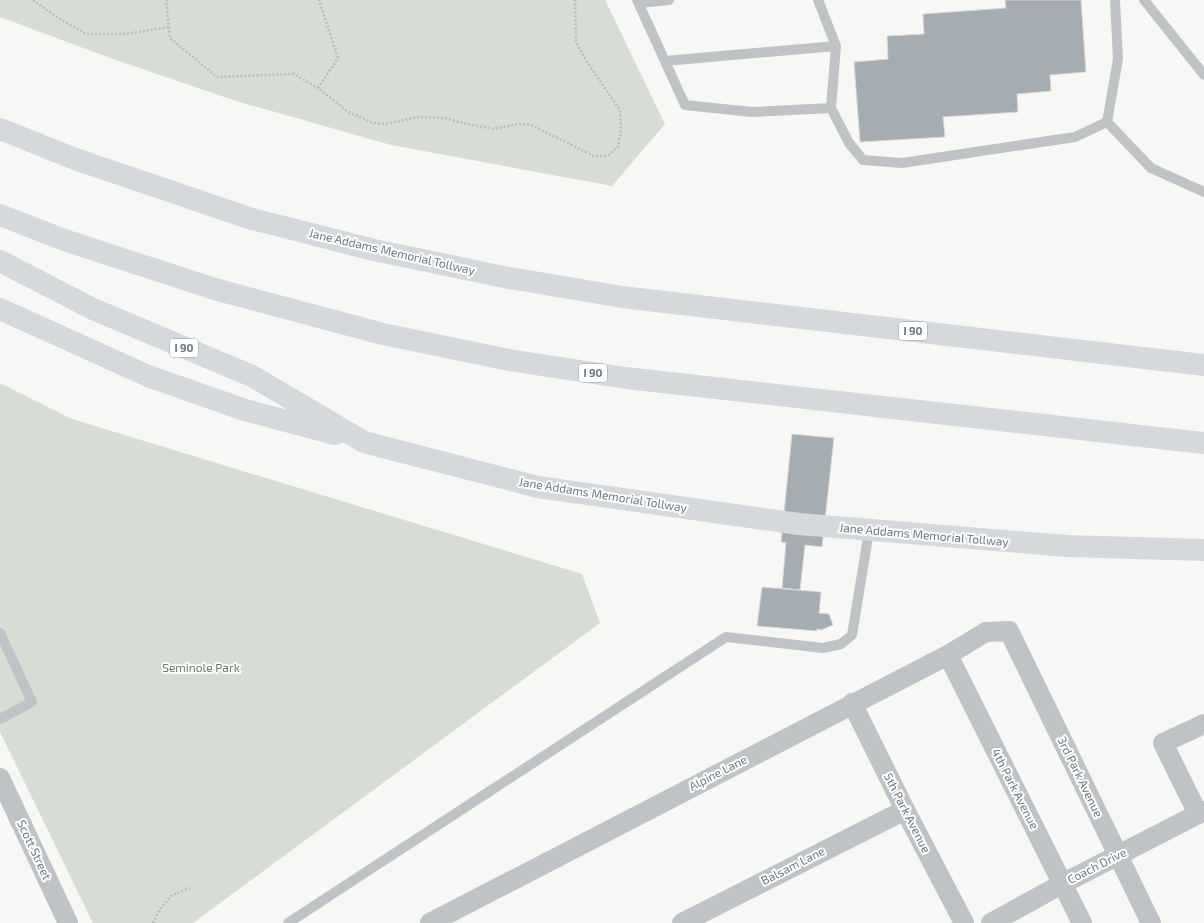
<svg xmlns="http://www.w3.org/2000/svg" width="1204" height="923" viewBox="0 0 1204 923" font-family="'Exo 2',sans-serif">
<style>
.green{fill:#d7dcd5}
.building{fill:#a5adb3;stroke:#d9d9d7}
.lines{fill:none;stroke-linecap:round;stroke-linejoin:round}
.path{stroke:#b9bcbe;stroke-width:2.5;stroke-dasharray:2 2;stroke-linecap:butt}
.lane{stroke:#bfc3c6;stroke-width:10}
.street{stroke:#bfc3c6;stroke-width:20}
.highway{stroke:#d5d9dc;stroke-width:22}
.labels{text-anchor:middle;stroke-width:4;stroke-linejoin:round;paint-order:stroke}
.shield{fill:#fff;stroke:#96a0a9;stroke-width:1}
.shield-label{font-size:11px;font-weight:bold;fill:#697784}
.street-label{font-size:12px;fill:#697784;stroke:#fff}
.park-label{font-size:12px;fill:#6b7b67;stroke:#fff}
</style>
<rect width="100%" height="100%" fill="#f7f8f5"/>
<path class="green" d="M0 0H605L665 124 612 186 391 145 236 101 110 58 0 17Z
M0 383 72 419 582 574 600 623 193 923H93L0 732Z"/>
<path class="building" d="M1005 0H1081L1086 72 1050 75 1051 91 1017 94 1018 112 943 117 945 137 860 142 854 62 888 59 887 36 924 34 923 14 1006 8Z
M792 434 834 438 822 547 805 545 800 590 782 588 786 543 781 542Z
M762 587 821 592 819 613 829 614 833 625 821 630 817 629V631L757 626Z"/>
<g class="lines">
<path class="path" d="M33 0 52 14 86 34H126L169 27
M168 0 166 1 170 38 217 77 294 74 318 88 347 111 373 123 386 124 417 117 446 118 458 122 493 129 518 124 531 125 594 156H607L618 147 621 130 620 110 587 62 576 42 575 0
M318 88 338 58 319 0
M153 923 160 909 172 895 190 888"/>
<path class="lane" d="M637 0 685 105 752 112 831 108 836 46 818 0
M1144 0 1204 75
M639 3 669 0
M665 61 836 46
M831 108 849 143 863 160 902 163 1075 137 1107 122 1151 168 1204 192
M1107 122 1118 59 1115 0
M0 633 32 702 0 719
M288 923 726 637 823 648 841 644 852 635 869 531"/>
<path class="street" d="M948 655 1082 923
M852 703 905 810 964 923
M0 778 68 923
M1198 814 1163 743 1204 724
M430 923 948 655 986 632 1009 631 1151 923
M682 923 905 810
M991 923 1062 884 1204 811"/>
<path class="highway" d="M0 129 75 159 252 219 374 250 504 277 622 297 1204 365
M0 215 67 241 218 290 383 334 509 360 626 378 1204 443
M0 261 93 309 252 376 364 442 538 487 799 524 1067 546 1204 550
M0 309 148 376 245 410 335 434"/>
</g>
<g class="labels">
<g class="shield">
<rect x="899" y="322" width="28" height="18" rx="3"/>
<rect x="170" y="339" width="28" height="18" rx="3"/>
<rect x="579" y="364" width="28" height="18" rx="3"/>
</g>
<g class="shield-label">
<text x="913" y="335">I 90</text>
<text x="184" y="352">I 90</text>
<text x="593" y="377">I 90</text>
</g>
<g class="street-label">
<text transform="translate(392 252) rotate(13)" y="4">Jane Addams Memorial Tollway</text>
<text transform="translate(603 495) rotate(9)" y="4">Jane Addams Memorial Tollway</text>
<text transform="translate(924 535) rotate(5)" y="4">Jane Addams Memorial Tollway</text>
<text transform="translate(718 773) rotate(-27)" y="4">Alpine Lane</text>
<text transform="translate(1080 777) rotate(64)" y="4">3rd Park Avenue</text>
<text transform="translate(1015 789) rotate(63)" y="4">4th Park Avenue</text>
<text transform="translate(907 813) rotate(63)" y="4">5th Park Avenue</text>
<text transform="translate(34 850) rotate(65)" y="4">Scott Street</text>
<text transform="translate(793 866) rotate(-27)" y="4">Balsam Lane</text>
<text transform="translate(1097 866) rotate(-27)" y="4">Coach Drive</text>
</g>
<g class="park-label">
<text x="201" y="672">Seminole Park</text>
</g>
</g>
</svg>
